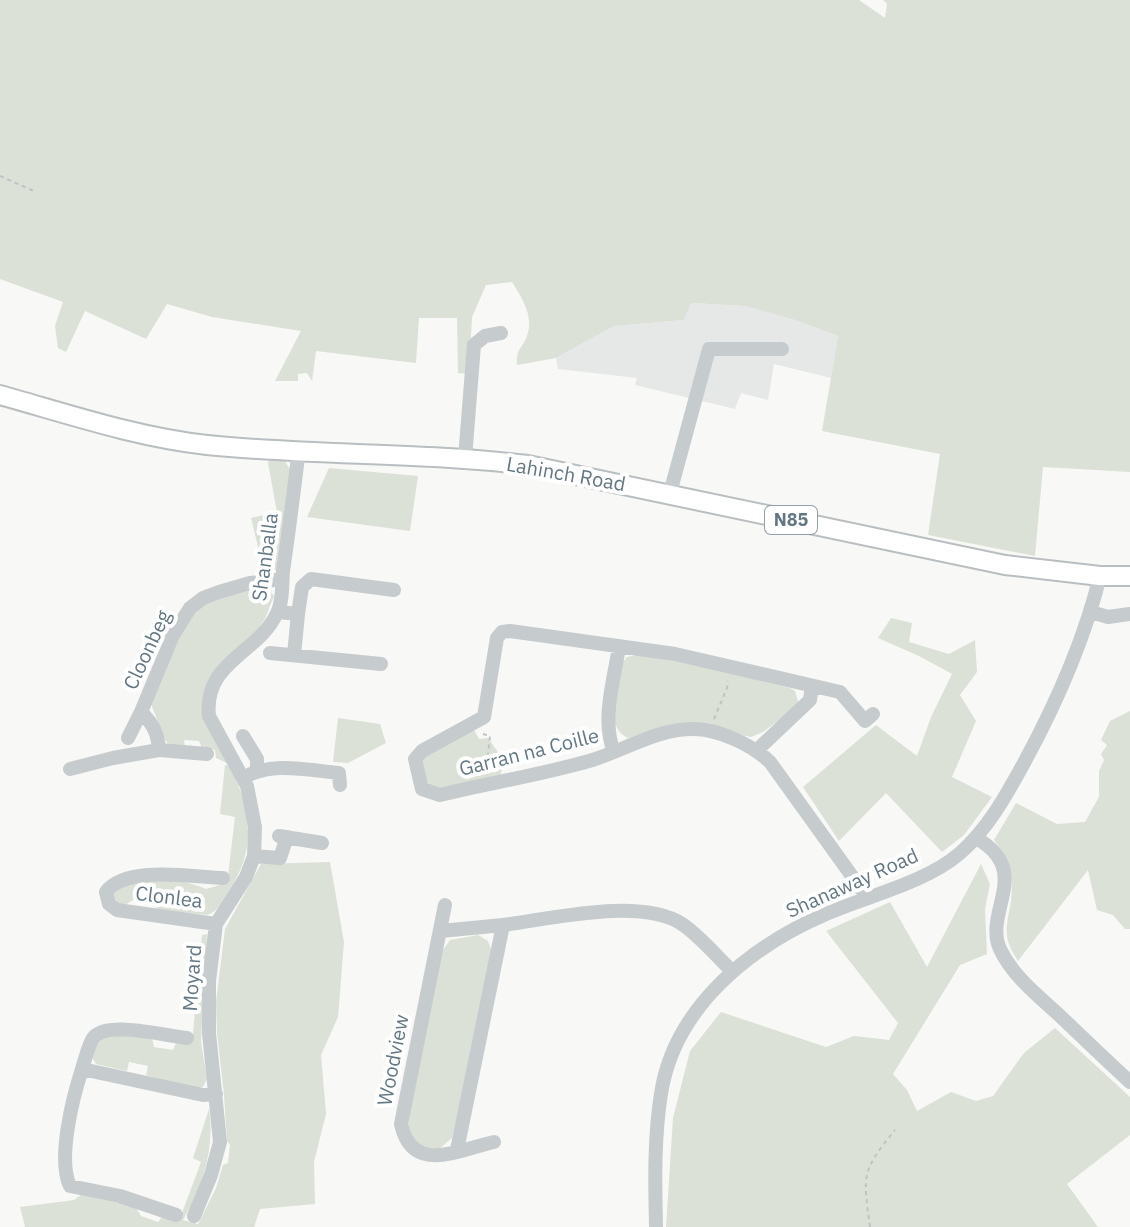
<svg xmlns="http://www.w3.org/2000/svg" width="1130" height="1227" viewBox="0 0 1130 1227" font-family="'IBM Plex Sans',sans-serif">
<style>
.built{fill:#e6e8e7}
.green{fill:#dbe1d6}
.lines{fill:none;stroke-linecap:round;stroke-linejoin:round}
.major-casing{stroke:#b9bec1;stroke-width:22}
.path{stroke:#bfc3c4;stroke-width:2;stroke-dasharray:4 4;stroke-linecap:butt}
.minor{stroke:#c6cbcd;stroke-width:14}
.major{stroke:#fff;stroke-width:18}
.labels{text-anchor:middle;stroke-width:8;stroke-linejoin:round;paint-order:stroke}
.shield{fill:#fff;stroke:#91a0a8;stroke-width:2}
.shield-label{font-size:18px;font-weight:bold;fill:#627782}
.street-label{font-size:20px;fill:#627782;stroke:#fff}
</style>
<rect width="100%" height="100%" fill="#f8f8f6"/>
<path class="built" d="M690 303 745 306 795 320 838 336 831 378 774 364 768 400 741 393 735 409 635 385 637 378 558 369 556 358 614 326 684 320Z"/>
<path class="green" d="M0 0H859L885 18 887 4 883 0H1130V472L1043 467 1035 556 928 535 940 454 822 431 838 336 795 320 745 306 691 303 684 320 614 326 556 358 517 365C516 347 522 350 527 336 534 316 522 298 512 282L486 285 472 317 469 374 458 373 457 318H419L416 363 316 351 312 381 307 373 298 374V381H275L301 331 212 317 167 304 146 339 85 311 66 352 58 348 55 326 63 302 0 279Z
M270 457 283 458 292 473 279 565 276 570 264 571 251 518 277 512 268 463Z
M329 468 418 476 410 531 307 517Z
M265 586 274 596 265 619 255 633 204 693C200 720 215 739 227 763L216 758 215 750 202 748 199 741 184 740 185 747 170 746 165 740 151 704 182 626 202 604Z
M891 618 912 623 909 642 949 654 975 640 977 672 960 695 976 721 952 777 992 797 964 835 942 852 886 793 839 841 803 787 876 725 917 756 931 717 952 674 919 656 878 638Z
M637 655 693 664 790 688 795 691 798 701 796 707 763 732 751 737 688 724 648 731 628 738C602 726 618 686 622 663L627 657Z
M1130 711V929H1125L1113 915 1097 910 1088 870 1018 961C1015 956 1011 950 1009 944 1005 934 1007 922 1009 912 1015 884 1012 863 994 840L1016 803 1057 824 1085 822 1099 797V771L1104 760 1101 754 1107 745 1101 740 1110 721Z
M338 718 380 724 386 743 348 763 333 762Z
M474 730 479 739 488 738 504 761 500 776 440 789C423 787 424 773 422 758Z
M225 765 229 766C252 808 257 851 228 892 222 901 218 912 207 915L159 910 150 902 133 900 125 905H119L113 897 115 892C136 873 181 878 206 889L227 883 235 817 220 814Z
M330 862 344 942 338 1017 321 1055 326 1114 314 1162 315 1204 260 1209 254 1227H25L20 1207 74 1200 81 1195 135 1206 141 1216 158 1222 162 1217 179 1221 201 1162 193 1158 209 1109C215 1148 203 1186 183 1220L198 1224 216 1188 223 1165 228 1163 230 1145 227 1141 224 1095 217 1032 216 1002 225 929 261 864Z
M981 864 990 884 985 909 987 954 960 965 893 1074 907 1090 917 1111 951 1092 976 1101 993 1096 1024 1053 1055 1028 1130 1097V1135L1067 1184 1098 1227H666L673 1118 690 1051 721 1012 826 1047 854 1036 889 1040 898 1023 826 931 890 902 927 967Z
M207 934 201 1042 207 1079 203 1087 194 1089 146 1075 148 1066 129 1062 127 1071 96 1064 92 1057 97 1041 111 1035 152 1038 154 1047 173 1050 177 1041 192 1043 202 935Z
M478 935 488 941 492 952 474 1046 452 1138 439 1149 419 1148 410 1138 408 1126 422 1038 443 950 450 940Z"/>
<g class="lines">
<defs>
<path id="major" d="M0 395C68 414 136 437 207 445 314 456 421 452 528 465L1005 565 1100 576H1130"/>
</defs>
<use href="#major" class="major-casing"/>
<path class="path" d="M0 176 36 192
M714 719 727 688 728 681
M483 734 490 736 488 755 492 769
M870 1227C863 1174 861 1172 895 1130"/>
<path class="minor" d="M465 458 474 345 485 336 501 333
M670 493 709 349H782
M278 612 298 614 302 587 311 579 394 590
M1091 612 1108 617 1130 614
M270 653 381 664
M294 655 298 614
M243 736 257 759V770
M128 738 141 712
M159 750C158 733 153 724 141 712L173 635 190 608 203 598 219 592 250 583 282 579
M757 750 810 700 812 686
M614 752C601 720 614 680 619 647
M70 769 113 758 159 750 207 754
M243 778C272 761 306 770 339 773L340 785
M279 836 322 843
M976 838C1034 871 983 912 1000 949 1012 975 1037 995 1058 1014 1082 1037 1106 1060 1130 1082
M254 856 280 858 287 837
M867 897 770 762C752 745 719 729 693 729 655 729 624 751 589 761 540 775 489 783 440 795L422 789 415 759 422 751 484 717 497 638 502 632 510 631 675 654 840 692 865 721 873 714
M445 905 401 1124C412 1175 458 1150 494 1142
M216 924 117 910 109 904 106 892C126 865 192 877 223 878
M441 931 503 925
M82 1069C85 1060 88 1046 93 1038 106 1020 167 1036 187 1038
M457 1150 503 925C551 919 640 897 682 924 700 936 716 956 732 971
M176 1215 120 1196 70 1186C57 1159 73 1097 82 1069L203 1095 216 1094
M194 1216 211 1175 220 1142 209 1033V981L216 924 246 877 254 856 255 827 247 786 209 716C203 662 259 653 277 613 283 602 282 584 283 571 289 530 294 490 299 449
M656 1227C655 1183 654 1137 661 1094 674 1007 751 946 826 914 867 896 925 883 959 854 988 829 1007 794 1025 761 1057 702 1084 641 1100 576"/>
<use href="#major" class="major"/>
</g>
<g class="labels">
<rect class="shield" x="765" y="506" width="52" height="28" rx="6"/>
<g class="shield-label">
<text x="791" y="526">N85</text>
</g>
<g class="street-label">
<text transform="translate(566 474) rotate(10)" y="7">Lahinch Road</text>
<text transform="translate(265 557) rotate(-82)" y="7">Shanballa</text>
<text transform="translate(147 650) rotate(-65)" y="7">Cloonbeg</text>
<text transform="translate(529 752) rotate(-14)" y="7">Garran na Coille</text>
<text transform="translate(852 883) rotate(-24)" y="7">Shanaway Road</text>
<text transform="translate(169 897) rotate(7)" y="7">Clonlea</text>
<text transform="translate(192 978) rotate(-86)" y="7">Moyard</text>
<text transform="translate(393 1060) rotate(-79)" y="7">Woodview</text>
</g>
</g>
</svg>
